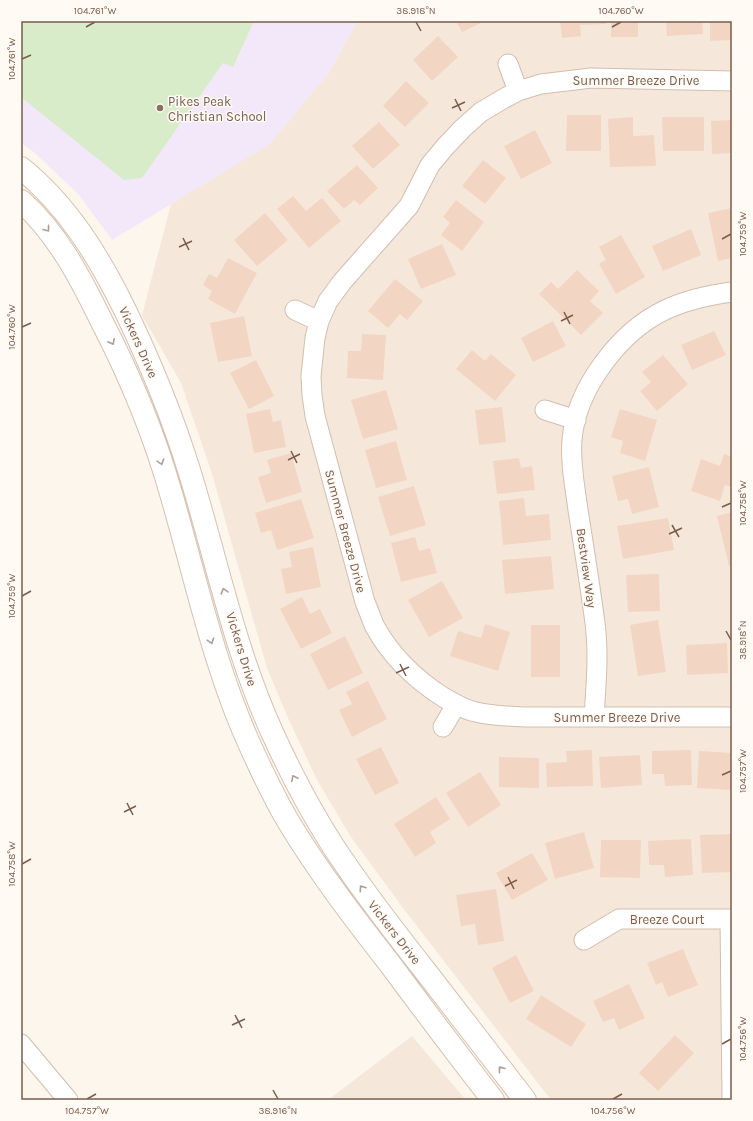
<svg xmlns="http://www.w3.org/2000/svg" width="753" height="1121" viewBox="0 0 753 1121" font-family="Karla,sans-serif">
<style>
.residential{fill:#f5e8da}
.education{fill:#f3e8fa}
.green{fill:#d8ecc9}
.building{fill:#f3d5c3}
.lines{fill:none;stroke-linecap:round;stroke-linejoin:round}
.minor-casing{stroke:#d1beb0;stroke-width:21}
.secondary-casing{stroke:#d6c0b0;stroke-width:24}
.minor{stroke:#fff;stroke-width:19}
.secondary{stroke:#fff;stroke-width:22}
.oneway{stroke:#af9d94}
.ticks{fill:none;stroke:#7a5c4d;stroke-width:1.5}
.education-dot{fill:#8d6e63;stroke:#fffaf3;stroke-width:1.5}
.labels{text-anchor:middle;stroke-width:3;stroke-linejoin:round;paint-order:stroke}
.street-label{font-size:13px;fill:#7a5c4d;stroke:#fffaf3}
.education-label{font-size:13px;fill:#785e54;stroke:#fffaf3;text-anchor:start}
.neatline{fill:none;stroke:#7a5c4d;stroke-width:1.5}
.ticks-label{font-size:10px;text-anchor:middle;fill:#7a5c4d}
</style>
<rect width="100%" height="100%" fill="#fdf6ec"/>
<path class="residential" d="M357 21H732V1100H551L403 908 351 837 317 780 288 718 267 668 212 474 181 383 142 315 171 204 187 194 328 74Z
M412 1036 466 1100H328Z"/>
<path class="education" d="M21 21H357L328 74 270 144 112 240 79 195 35 153 21 143Z"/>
<path class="green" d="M21 21H254L233 67 223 63 142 178 124 180 21 97Z"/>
<path class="building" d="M456 21H485L462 32Z
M560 21H606V24L580 25 581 36 562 38Z
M611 21H638V37H611Z
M666 21H702L703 34 667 36Z
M710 21H732V40L710 41Z
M438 36 458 57 432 81 413 60Z
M406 81 429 103 405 127 383 106Z
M567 115H601V151H566Z
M633 117V136L654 135 656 166 610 167 608 119Z
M662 117H704V151H663Z
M732 120V153L712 154 711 121Z
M379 122 400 145 373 169 352 146Z
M535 130 552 163 521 179 504 146Z
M483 160 506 178 485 204 462 186Z
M357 165 378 188 360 205 354 200 344 209 327 191Z
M293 196 306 211 322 198 341 221 309 248 277 209Z
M456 200 484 222 462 251 441 235 450 223 443 217Z
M732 208V258L718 261 708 213Z
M265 213 288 240 257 266 234 240Z
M691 229 701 255 663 271 652 246Z
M621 235 645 277 616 294 599 264 606 260 599 247Z
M442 244 456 275 421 289 408 259Z
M228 258 257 273 235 314 208 299 212 291 203 285 209 274 217 278Z
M577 270 599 291 590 301 603 313 581 335 539 294 551 282 558 289Z
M395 279 423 301 407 320 400 314 388 328 368 311Z
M244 316 252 356 218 362 210 323Z
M553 321 566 346 533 362 521 338Z
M714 331 726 355 692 370 681 345Z
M362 334 386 335 383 380 347 378 348 351H361Z
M472 350 485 361 491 354 516 375 495 401 456 369Z
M663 355 688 384 657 411 640 391 651 382 642 372Z
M256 360 274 396 249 409 230 373Z
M386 390 398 429 363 439 351 400Z
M502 407 506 442 479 445 475 410Z
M270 409 273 422 281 420 286 447 254 453 246 414Z
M620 409 657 420 645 461 620 453 623 441 611 437Z
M396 441 407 480 376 488 365 450Z
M291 453 302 492 266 503 258 477 271 473 267 460Z
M724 454 732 457V487L725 485 720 501 691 491 701 459 720 466Z
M519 458 521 468 532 466 535 490 497 494 493 461Z
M649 467 659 507 632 514 628 499 618 501 612 476Z
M414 486 426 525 390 536 378 497Z
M524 498 526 516 549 514 551 540 503 545 499 501Z
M301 499 314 538 277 550 271 530 261 533 255 513Z
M732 512V565L729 566 717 516Z
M668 518 674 550 623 559 617 526Z
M415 537 419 551 430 548 437 573 401 582 391 543Z
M313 547 321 587 286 594 281 569 292 567 289 552Z
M551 556 554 589 505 594 502 560Z
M659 574 660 611 628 612 626 575Z
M442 581 463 618 429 637 408 600Z
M302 597 310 614 320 609 332 633 301 649 280 609Z
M658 620 666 672 638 676 630 625Z
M485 624 510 632 498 671 450 656 458 631 481 638Z
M531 625H560V677H531Z
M345 636 363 673 328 690 310 654Z
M727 643 728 673 687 675 686 645Z
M368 681 387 719 352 737 339 710 352 704 346 692Z
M381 747 399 783 375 795 356 759Z
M592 750 593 786 547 787 546 763 567 762 566 751Z
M691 750 692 785 665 786 664 774H652V751Z
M699 751 732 753V790L697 788Z
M640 755 642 785 601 788 599 757Z
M499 757 539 758V788L499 787Z
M480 772 501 805 468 827 446 793Z
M436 797 450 819 430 832 436 843 415 857 394 824Z
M584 832 594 868 555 879 545 843Z
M732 834V872L702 873 700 835Z
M691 839 693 875 665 877 664 865H649L648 841Z
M601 840H641L640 878 600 877Z
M532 853 548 880 512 900 496 873Z
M496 889 504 941 478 945 475 924 461 926 456 895Z
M683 949 698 985 668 997 662 982 656 985 647 963Z
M516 955 534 991 510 1003 492 968Z
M629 984 645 1018 619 1030 614 1018 603 1022 593 1001Z
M541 995 586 1024 571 1047 526 1019Z
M675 1035 694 1053 658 1091 639 1073Z"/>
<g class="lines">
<defs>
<path id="minor" d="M508 64 518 91
M732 81 591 78 541 84 518 91 503 99 481 112 463 128 445 147 430 165 409 206 342 282 328 301 319 321 315 338 311 376 312 395 315 416 365 602C368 609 371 617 374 625 390 655 415 679 443 697 453 703 465 710 476 712 492 716 509 716 525 717H732
M295 310 319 321
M545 410 576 420
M594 717C596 686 599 654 595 623 590 585 584 548 578 510 575 487 570 463 572 440 576 389 619 332 665 310 686 300 709 295 732 292
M443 727 456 705
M730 919 732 1100
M584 940 619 919H732
M21 1044 68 1100"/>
<path id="secondary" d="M21 168C68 206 99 257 125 310 150 362 172 415 189 470 216 557 234 649 272 732 290 772 310 810 333 846 362 890 394 931 426 972 459 1015 492 1057 525 1100
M21 201C57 233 80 277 101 320 130 376 155 436 172 497 197 583 215 671 253 752 264 776 275 799 288 821 318 871 354 918 390 964 424 1010 458 1055 493 1100"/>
</defs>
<use href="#minor" class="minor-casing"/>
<use href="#secondary" class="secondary-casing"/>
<use href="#minor" class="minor"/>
<use href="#secondary" class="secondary"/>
</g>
<defs><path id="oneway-chevron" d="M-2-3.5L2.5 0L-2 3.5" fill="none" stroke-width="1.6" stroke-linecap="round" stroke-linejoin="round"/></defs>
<g class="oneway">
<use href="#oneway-chevron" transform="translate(47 229) rotate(52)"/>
<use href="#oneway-chevron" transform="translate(112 342) rotate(64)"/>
<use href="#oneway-chevron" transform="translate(161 462) rotate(72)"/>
<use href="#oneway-chevron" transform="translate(224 591) rotate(-106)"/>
<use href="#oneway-chevron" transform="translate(211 641) rotate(73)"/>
<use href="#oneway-chevron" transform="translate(294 778) rotate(-117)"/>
<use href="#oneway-chevron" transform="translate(362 888) rotate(-124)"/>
<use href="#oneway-chevron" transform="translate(501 1069) rotate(-128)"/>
</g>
<path class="ticks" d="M416 22 421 31M86 27 95 22M612 27 621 22M22 59 31 55M455 99 461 111M452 108 465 102M183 238 189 250M722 239 731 234M179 247 192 241M564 312 570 324M561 321 573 315M22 327 31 323M291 451 297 463M288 460 300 454M722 507 731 503M672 525 679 537M669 534 682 528M22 596 31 591M726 631 731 640M400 664 406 676M396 673 409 667M722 775 731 771M127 803 133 815M124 812 136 806M22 864 31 859M508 877 514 889M505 886 517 880M235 1015 242 1028M232 1025 245 1019M722 1044 731 1039M273 1090 278 1099M87 1099 96 1094M613 1099 622 1094"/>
<circle class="education-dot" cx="160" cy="108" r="4"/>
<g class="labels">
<g class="street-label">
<text x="636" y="85">Summer Breeze Drive</text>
<text transform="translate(139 342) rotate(66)" y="5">Vickers Drive</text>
<text transform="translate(346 531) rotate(75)" y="5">Summer Breeze Drive</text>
<text transform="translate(587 568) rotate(82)" y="5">Bestview Way</text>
<text transform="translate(242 649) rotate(73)" y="5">Vickers Drive</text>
<text x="617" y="722">Summer Breeze Drive</text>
<text x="667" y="924">Breeze Court</text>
<text transform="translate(395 932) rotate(52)" y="5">Vickers Drive</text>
</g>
<g class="education-label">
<text x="168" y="106">Pikes Peak<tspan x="168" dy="15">Christian School</tspan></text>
</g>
</g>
<rect width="753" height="1121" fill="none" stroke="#fffaf3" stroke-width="44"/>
<rect x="22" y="22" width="709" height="1077" class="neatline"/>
<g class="ticks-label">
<text x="95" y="14">104.761°W</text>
<text x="416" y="14">38.918°N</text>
<text x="621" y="14">104.760°W</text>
<text transform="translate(11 59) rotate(-90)" y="4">104.761°W</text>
<text transform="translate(742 234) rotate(-90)" y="4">104.759°W</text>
<text transform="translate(11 327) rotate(-90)" y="4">104.760°W</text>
<text transform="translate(742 503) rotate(-90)" y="4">104.758°W</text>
<text transform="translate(11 596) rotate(-90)" y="4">104.759°W</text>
<text transform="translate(742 640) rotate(-90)" y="4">38.918°N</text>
<text transform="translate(742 771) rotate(-90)" y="4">104.757°W</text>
<text transform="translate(11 864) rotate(-90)" y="4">104.758°W</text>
<text transform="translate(742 1039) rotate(-90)" y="4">104.756°W</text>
<text x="87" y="1114">104.757°W</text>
<text x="278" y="1114">38.916°N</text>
<text x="613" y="1114">104.756°W</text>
</g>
</svg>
